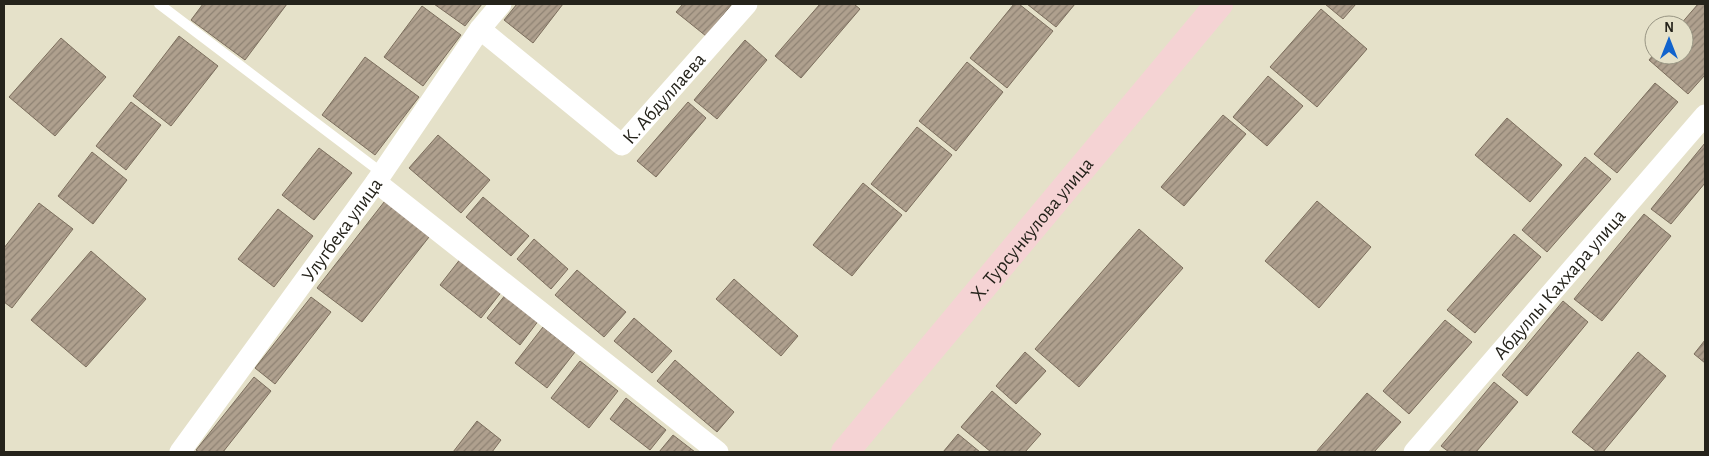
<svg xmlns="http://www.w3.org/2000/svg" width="1709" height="456" viewBox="0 0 1709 456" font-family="'Alegreya Sans',sans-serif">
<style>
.building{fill:url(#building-hatch);stroke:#7c6e5d}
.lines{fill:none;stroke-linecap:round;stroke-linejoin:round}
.lane{stroke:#fff;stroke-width:10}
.street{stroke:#fff;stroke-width:21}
.secondary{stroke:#f5d3d4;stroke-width:28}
.labels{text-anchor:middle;stroke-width:4;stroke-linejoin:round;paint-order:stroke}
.street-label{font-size:20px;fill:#25231b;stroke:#e5e1c9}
</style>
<defs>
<pattern id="building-hatch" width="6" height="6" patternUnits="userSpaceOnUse" patternTransform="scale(1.25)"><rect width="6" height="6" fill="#afa08e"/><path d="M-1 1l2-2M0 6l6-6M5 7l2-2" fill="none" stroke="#8e8273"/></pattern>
</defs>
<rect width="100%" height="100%" fill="#e5e1c9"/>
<path class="building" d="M203 4H287L245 60 191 20Z
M434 4H482L465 26Z
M517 4H563L533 43 504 20Z
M683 4H732L706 36 676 12Z
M820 4H854L860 9 801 78 775 56Z
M1014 4H1019L1053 31 1007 88 970 58Z
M1027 4H1075L1056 27Z
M1325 4H1356L1343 19Z
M1698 4H1705V75L1688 94 1649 60 1654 54 1684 55V25H1680Z
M422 6 461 35 423 86 384 57Z
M1321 9 1367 49 1317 107 1270 67Z
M179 36 218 66 171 126 133 96Z
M61 38 106 77 55 136 9 97Z
M745 40 767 60 717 119 694 100Z
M365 57 419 97 375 155 322 115Z
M967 62 1003 92 956 151 919 121Z
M1268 76 1303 106 1267 146 1233 117Z
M1655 83 1678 102 1617 173 1594 154Z
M131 102 161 125 126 170 96 146Z
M688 102 706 118 656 177 637 161Z
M1223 115 1246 134 1184 206 1161 187Z
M1507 118 1562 165 1530 202 1475 155Z
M917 127 952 155 906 212 871 184Z
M438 135 490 180 461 213 409 168Z
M1705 143V183L1671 224 1651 209Z
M319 148 352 173 314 220 282 195Z
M92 152 127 180 93 224 58 196Z
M1585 157 1611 179 1547 252 1522 230Z
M863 183 902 215 852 276 813 245Z
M388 197 433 232 362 322 317 288Z
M483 197 529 236 511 256 466 217Z
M1317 201 1371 247 1319 308 1265 261Z
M39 203 73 229 12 308 4 302V248Z
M278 209 313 236 274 287 238 259Z
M1644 214 1671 236 1602 321 1574 299Z
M1139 229 1183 268 1079 387 1035 349Z
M1514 234 1541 257 1475 333 1447 310Z
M534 239 568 269 551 289 517 259Z
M91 251 146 299 86 367 31 320Z
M461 258 503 290 481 318 440 285Z
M577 270 626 312 604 337 555 295Z
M734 279 798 336 781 356 716 299Z
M506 294 539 320 520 345 487 318Z
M311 297 331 312 275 384 255 368Z
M1563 301 1588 322 1527 396 1502 375Z
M634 318 672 351 652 373 614 341Z
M1445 320 1472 342 1409 414 1383 391Z
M543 327 575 352 547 388 515 363Z
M1705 340V363L1694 354Z
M1025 352 1046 371 1016 404 996 386Z
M1638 352 1666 376 1603 452H1597L1572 432Z
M675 360 734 412 717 432 657 381Z
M580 361 618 391 589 428 551 398Z
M254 377 271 391 223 452H199L196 450Z
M1494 382 1518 402 1476 452H1449L1441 446Z
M992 391 1041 434 1025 452H991L961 427Z
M1367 393 1401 422 1374 452H1316Z
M626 398 666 430 650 450 610 419Z
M477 421 501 440 492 452H453Z
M958 434 980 452H943Z
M673 435 695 452H659Z"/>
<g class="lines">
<path class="lane" d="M159 4 382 173"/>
<g class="street">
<path id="s1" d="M480 29 622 145 747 4"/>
<path d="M376 182 718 452"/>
<path id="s2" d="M180 452 376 182 480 29 501 4"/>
<path id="s3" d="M1414 452 1705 115"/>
</g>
<path class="secondary" id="s4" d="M845 452 1219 4"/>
</g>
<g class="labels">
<g class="street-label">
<text dy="7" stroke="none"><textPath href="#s1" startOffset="246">К. Абдуллаева</textPath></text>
<text dy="7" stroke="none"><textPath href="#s4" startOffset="291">Х. Турсункулова улица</textPath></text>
<text dy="7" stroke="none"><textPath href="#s2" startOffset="275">Улугбека улица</textPath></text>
<text dy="7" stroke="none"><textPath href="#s3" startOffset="222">Абдуллы Каххара улица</textPath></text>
</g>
</g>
<rect width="1709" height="456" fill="none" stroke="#25231b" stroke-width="10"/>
<g transform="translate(1669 40)"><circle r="24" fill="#e5e1c9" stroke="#989583"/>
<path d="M0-4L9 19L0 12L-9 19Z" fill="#1163cd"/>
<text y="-8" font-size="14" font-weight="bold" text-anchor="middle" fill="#25231b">N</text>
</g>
</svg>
